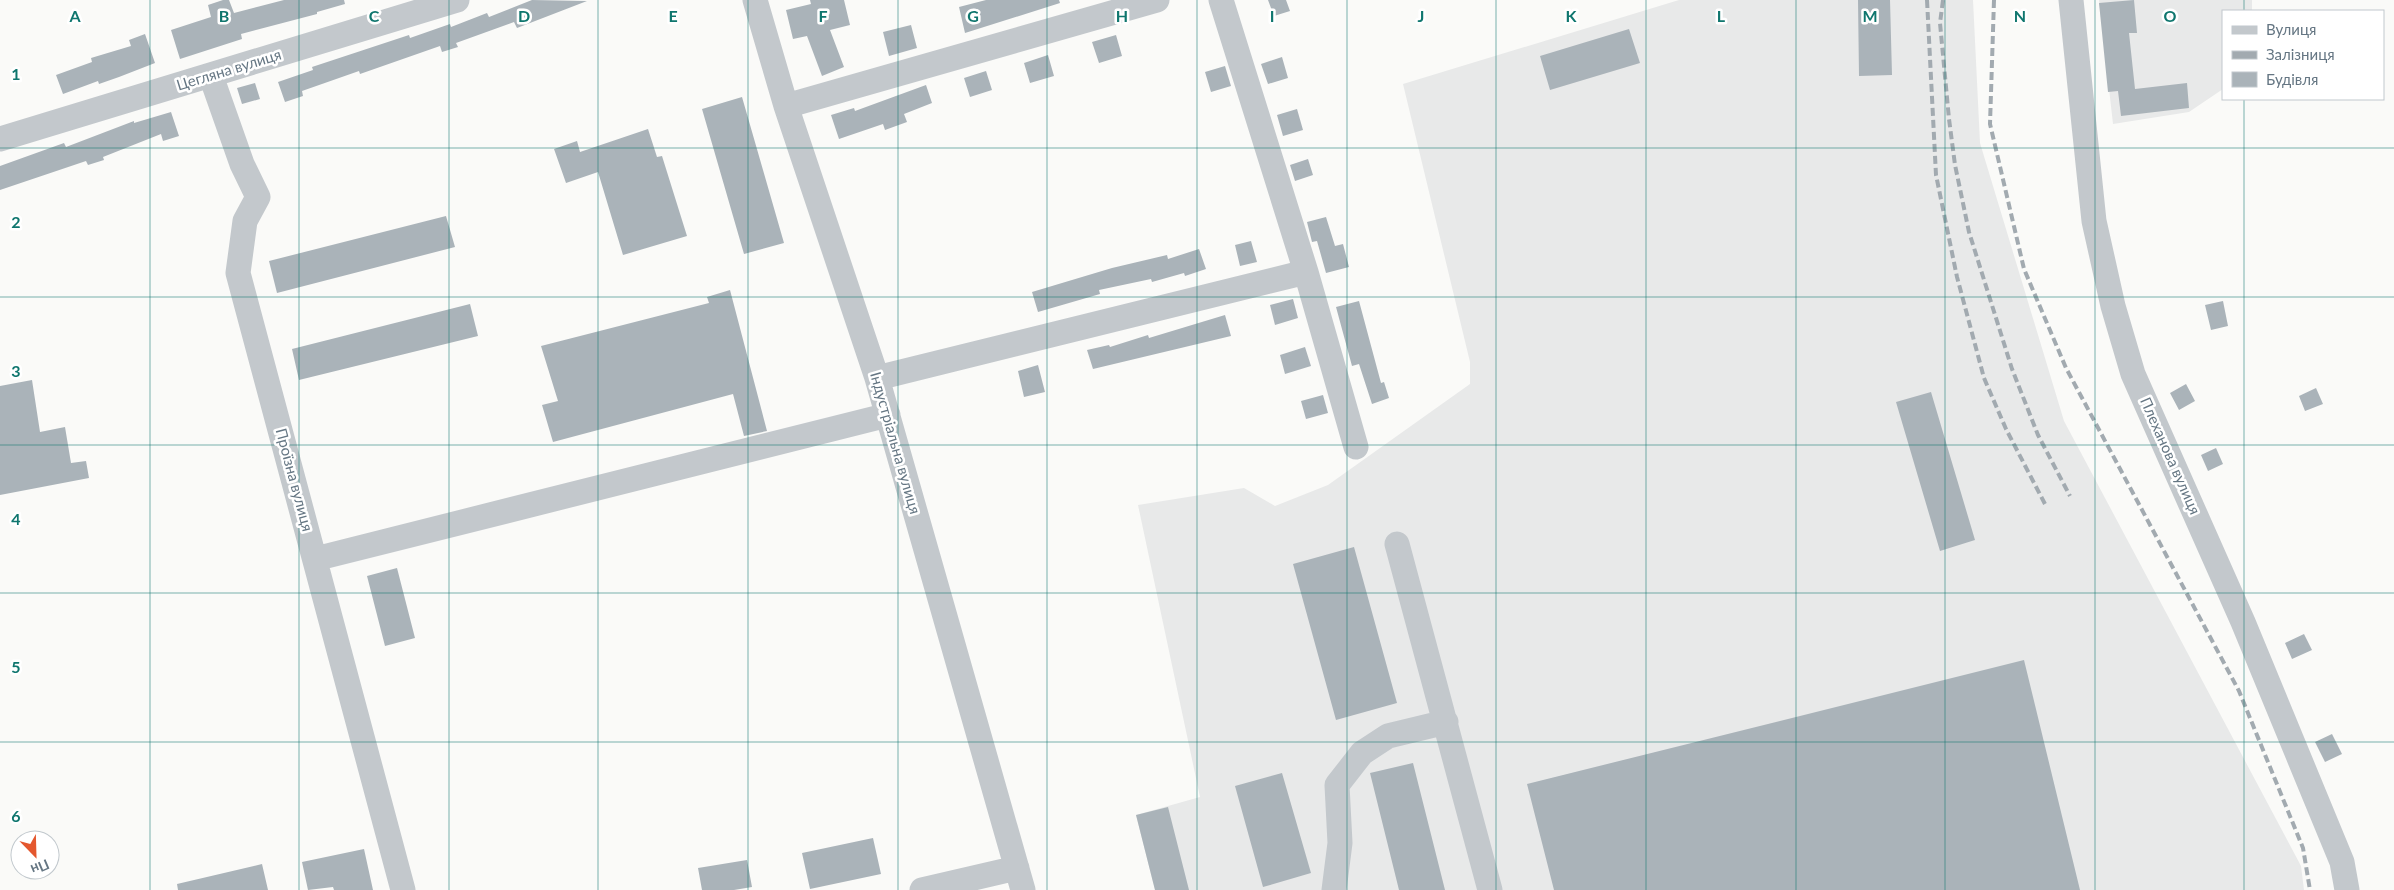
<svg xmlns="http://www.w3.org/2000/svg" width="2394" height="890" viewBox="0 0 2394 890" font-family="Lato,sans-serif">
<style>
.built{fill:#e8e9e9}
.building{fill:#aab3b9}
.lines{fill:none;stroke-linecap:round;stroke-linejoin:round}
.minor{stroke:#c3c8cc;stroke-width:25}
.rail{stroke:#a2aab0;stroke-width:4;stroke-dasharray:8 4;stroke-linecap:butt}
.grid{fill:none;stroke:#0f766e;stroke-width:1;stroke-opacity:0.55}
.labels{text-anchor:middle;stroke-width:5;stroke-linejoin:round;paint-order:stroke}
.street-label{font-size:15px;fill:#657683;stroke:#fff}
.grid-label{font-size:16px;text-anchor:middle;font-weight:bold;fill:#0f766e;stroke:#fff;stroke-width:5;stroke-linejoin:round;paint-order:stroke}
</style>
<rect width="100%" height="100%" fill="#fafaf8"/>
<path class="built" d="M1679 0H1973L1980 143 2064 421 2301 866 2304 890H1155L1136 815 1200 797 1138 505 1244 488 1275 506 1328 485 1470 384V362L1403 84Z
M2099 0H2252V11H2223V89L2189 112 2113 124Z"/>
<path class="building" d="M223 0H229L234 13 284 0H344L345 4 317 12V14L241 34 242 39 180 59 171 30 211 17 208 5Z
M532 0 587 1 517 28 514 22 456 43 458 47 442 52 440 46 360 74 359 71 302 91 303 96 285 102 278 82 313 70 312 67 409 35 410 38 450 24 451 27 487 13 489 17Z
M810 0H844L850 25 830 30 844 67 822 76 807 36 793 39 786 10 811 4Z
M986 0H1059L1060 3 965 33 959 7Z
M1268 0H1286L1290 11 1274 16Z
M1858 0H1890L1892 75 1859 76Z
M2134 0 2137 33H2129L2135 89 2187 83 2189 108 2121 116 2118 91 2108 92 2099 3Z
M911 25 917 48 889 56 883 32Z
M1629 29 1640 63 1550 90 1540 56Z
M145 34 155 63 119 77 99 84 98 81 63 94 56 75 92 62 91 58 131 46 129 40Z
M1116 35 1122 56 1099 63 1092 42Z
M1048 55 1054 76 1030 83 1024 63Z
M1282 57 1288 78 1268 84 1261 64Z
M1225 66 1231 86 1211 92 1205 72Z
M986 71 992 90 970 97 964 78Z
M255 83 260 99 242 104 237 88Z
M926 85 932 103 904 114 907 122 885 130 883 124 839 139 831 115 854 108 855 111Z
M742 97 784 243 744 254 702 109Z
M1297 109 1303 130 1283 136 1277 115Z
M171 112 179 136 163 141 161 134 103 157 104 160 88 165 86 161 0 190V166L64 143 66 147 134 121V123Z
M648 129 657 157 662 156 687 236 623 255 598 172 566 183 554 149 577 141 580 152Z
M1308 159 1313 175 1295 181 1290 165Z
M446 216 455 247 277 293 269 261Z
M1326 217 1335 246 1343 244 1349 267 1326 273 1317 241 1312 242 1307 222Z
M1251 241 1257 262 1240 266 1235 245Z
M1199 249 1206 269 1185 276 1184 273 1152 282 1151 279 1099 290 1100 294 1038 312 1032 292 1112 268 1167 255 1168 259Z
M730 290 767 431 744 436 733 394 553 442 542 405 558 401 541 346 709 303 707 297Z
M1293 299 1298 318 1275 325 1270 305Z
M1359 301 1381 383 1384 382 1389 398 1372 404 1359 364 1352 366 1336 307Z
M2223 301 2228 326 2211 330 2205 305Z
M470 304 478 336 299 380 292 349Z
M1225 315 1231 336 1093 369 1087 350 1109 345 1110 347 1148 335 1149 338Z
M1305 347 1311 366 1285 374 1280 355Z
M1038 365 1045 392 1024 397 1018 371Z
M32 380 40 432 65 427 71 463 86 461 89 478 0 495V386Z
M2186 384 2195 401 2179 410 2170 393Z
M2316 388 2323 404 2305 411 2299 396Z
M1931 392 1975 540 1940 551 1896 402Z
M1323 395 1328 413 1306 419 1301 401Z
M2216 448 2223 464 2208 471 2201 455Z
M1354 547 1397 703 1336 720 1293 564Z
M397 568 415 638 385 646 367 576Z
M2304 634 2312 650 2292 659 2285 643Z
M2024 660 2080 890H1554L1527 784Z
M2332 734 2342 754 2325 762 2315 742Z
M1413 763 1445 890H1399L1370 773Z
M1282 773 1311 873 1263 887 1235 786Z
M1168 807 1189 890H1155L1136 815Z
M873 838 881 874 810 889 802 853Z
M364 849 373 890H334L333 887 308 890 302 862Z
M747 860 752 887 734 890H702L698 868Z
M262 864 268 890H178L177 884Z"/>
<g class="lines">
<path class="minor" d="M755 0 786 106 877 378 1023 890
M1221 0 1306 272 1356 447
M2071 0 2094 221 2113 306 2133 374 2243 622 2342 862 2347 890
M211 76 242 164 258 197 245 221 238 273 403 890
M786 106 1157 0
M0 139 457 0
M877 378 1306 272
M1397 544 1490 890
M315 559 888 415
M922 890 1017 868
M1334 890 1340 843 1337 785 1362 753 1388 736 1446 722"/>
<path class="rail" d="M1927 0 1936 175 1957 277 1984 378 2006 429 2046 506
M1943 0 1940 23 1949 119 1955 165 1969 232 2012 369 2038 435 2070 496
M1994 0 1990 124 2024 269 2066 368 2239 691 2303 848 2310 890"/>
</g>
<path class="grid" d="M150 0V890M299 0V890M449 0V890M598 0V890M748 0V890M898 0V890M1047 0V890M1197 0V890M1347 0V890M1496 0V890M1646 0V890M1796 0V890M1945 0V890M2095 0V890M2244 0V11M2244 99V890M0 148H2394M0 297H2394M0 445H2394M0 593H2394M0 742H2394"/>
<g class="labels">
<g class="street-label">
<text transform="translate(229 70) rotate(-17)" y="5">Цегляна вулиця</text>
<text transform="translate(895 443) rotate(74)" y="5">Індустріальна вулиця</text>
<text transform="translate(2170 456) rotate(66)" y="5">Плеханова вулиця</text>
<text transform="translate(294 480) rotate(75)" y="5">Проїзна вулиця</text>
</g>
</g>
<g class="grid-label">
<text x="75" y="22">A</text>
<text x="224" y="22">B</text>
<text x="374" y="22">C</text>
<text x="524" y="22">D</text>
<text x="673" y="22">E</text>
<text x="823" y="22">F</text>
<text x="973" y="22">G</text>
<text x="1122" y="22">H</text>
<text x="1272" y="22">I</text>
<text x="1421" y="22">J</text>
<text x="1571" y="22">K</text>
<text x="1721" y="22">L</text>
<text x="1870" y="22">M</text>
<text x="2020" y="22">N</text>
<text x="2170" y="22">O</text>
<text x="16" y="80">1</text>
<text x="16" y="228">2</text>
<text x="16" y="377">3</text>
<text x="16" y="525">4</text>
<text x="16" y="673">5</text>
<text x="16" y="822">6</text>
</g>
<rect x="2222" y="10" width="162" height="90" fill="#ffffff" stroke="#c1c8cd"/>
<rect x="2232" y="26" width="25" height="8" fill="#c3c8cc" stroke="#c1c8cd"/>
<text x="2266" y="35" font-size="15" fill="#657683">Вулиця</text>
<rect x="2232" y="51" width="25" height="8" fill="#a2aab0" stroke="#c1c8cd"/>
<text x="2266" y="60" font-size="15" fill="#657683">Залізниця</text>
<rect x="2232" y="72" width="25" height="15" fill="#aab3b9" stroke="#c1c8cd"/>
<text x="2266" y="85" font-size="15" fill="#657683">Будівля</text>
<g transform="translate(35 855) rotate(157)"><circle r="24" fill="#ffffff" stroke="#c1c8cd"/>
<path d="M0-4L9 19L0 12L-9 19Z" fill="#e4572e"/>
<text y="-8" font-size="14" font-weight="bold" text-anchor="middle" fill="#657683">Пн</text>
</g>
</svg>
